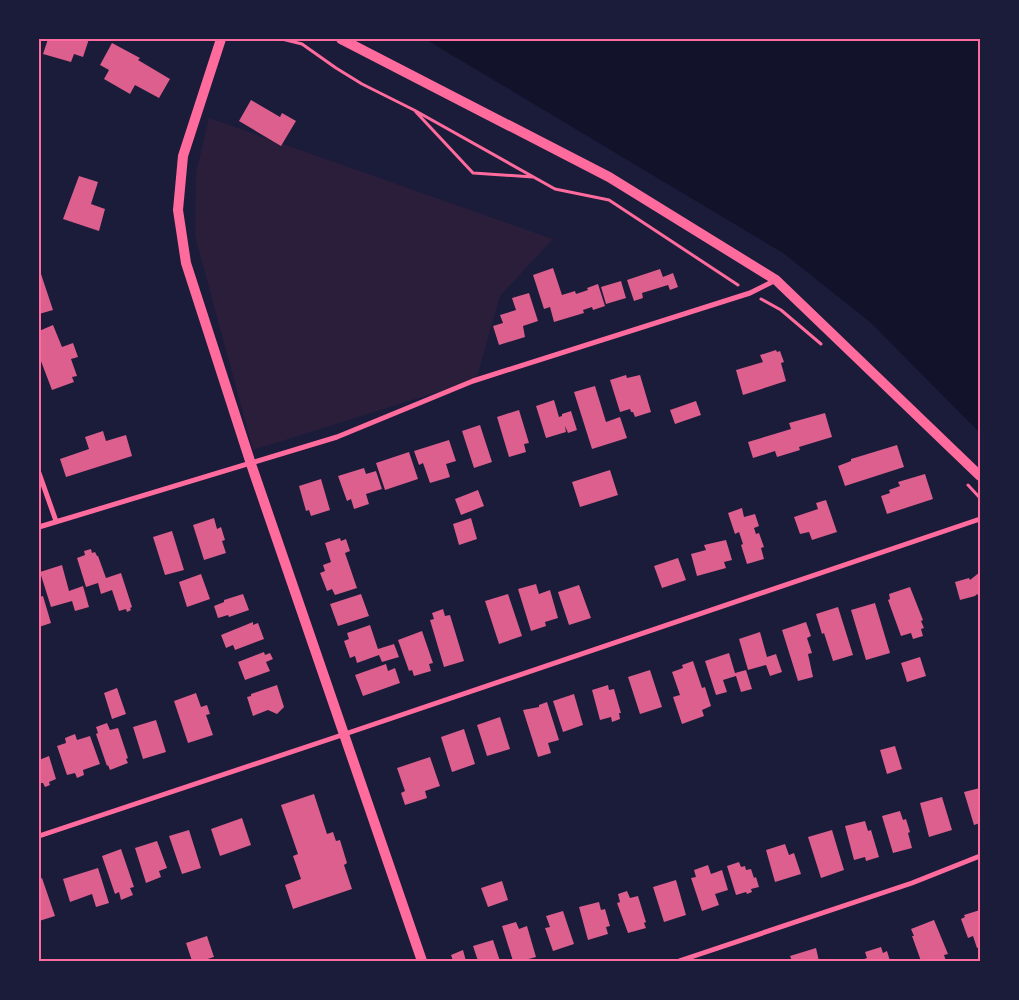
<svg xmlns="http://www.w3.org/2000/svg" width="1019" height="1000" viewBox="0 0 1019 1000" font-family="Rubik,sans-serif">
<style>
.green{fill:#2a1e3b}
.water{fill:#12122b}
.building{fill:#dd5f8e}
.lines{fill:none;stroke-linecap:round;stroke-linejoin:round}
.path{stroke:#ff6b9d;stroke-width:3}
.minor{stroke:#ff6b9d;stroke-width:5}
.secondary{stroke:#ff6b9d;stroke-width:10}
.neatline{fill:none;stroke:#ff6b9d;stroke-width:2}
</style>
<rect width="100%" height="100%" fill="#1b1b3a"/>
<path class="green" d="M209 118 553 239 500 296 476 380 253 450 195 236 196 172Z"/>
<path class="water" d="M425 39H980V433L870 322 783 253Z"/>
<path class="building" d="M48 39H89L83 57 74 54 71 62 43 54Z
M112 43 140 58 138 60 170 79 159 98 135 85 130 94 104 79 109 70 100 65Z
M251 100 280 117 282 113 296 121 281 146 239 121Z
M79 176 98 182 91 204 105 209 99 231 63 219Z
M39 268 53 310 39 314Z
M553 268 562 295 575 291 576 294 588 290 587 288 598 284 605 306 593 310 592 307 583 310 584 313 554 322 550 307 544 309 533 275Z
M660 269 663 277 673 273 678 287 670 290 668 285 642 293 643 298 634 301 627 280Z
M621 281 626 298 606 304 601 287Z
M529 293 538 321 523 326 525 337 499 345 493 326 503 323 500 315 516 310 512 298Z
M53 325 62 347 73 343 78 357 71 359 77 376 72 377 74 382 52 390 39 356V331Z
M776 350 777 352 780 351 784 362 781 363 786 381 743 395 736 370 763 362 760 355Z
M626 375 627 378 640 375 651 412 635 417 633 412H631L630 409 620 412 610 380Z
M595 386 606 422 620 417 627 438 592 449 574 392Z
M554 400 559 417 562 416V414L571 411 577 430 568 433 565 426 566 432 546 438 536 406Z
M696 401 701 415 675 424 670 410Z
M519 410 529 443 524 444 526 452 509 457 497 417Z
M825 413 832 437 799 447 800 450 777 457 775 451 753 458 748 442 791 429 789 423Z
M480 425 492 462 474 468 462 431Z
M103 431 106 441 126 435 132 456 66 477 60 459 89 449 85 437Z
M449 440 456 461 446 464 450 477 430 483 423 463 419 465 414 451Z
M897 445 904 467 845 486 838 466 851 461V459Z
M409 452 418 479 385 490 376 463Z
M364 468 366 474 376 471 382 489 366 494 369 504 354 509 351 499 347 501 338 476Z
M610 470 618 495 580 507 572 482Z
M925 474 933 499 887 514 881 496 890 493 889 490 900 486 898 482Z
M321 479 330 510 311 516 309 510 306 511 299 486Z
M478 490 484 506 461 515 455 499Z
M826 500 837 532 812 540 809 532 800 534 794 517 818 509 816 503Z
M742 508 744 517 755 514 759 526 754 528 756 534 759 533 764 547 761 548 764 559 747 564 741 545 743 544 739 532 735 534 728 513Z
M214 518 217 529 221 527 225 540 222 541 226 553 204 560 193 525Z
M471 518 477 539 459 545 453 524Z
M172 531 184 570 165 575 153 537Z
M340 538 341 541 346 539 350 551 345 553 357 588 335 595 332 589 327 591 320 573 325 571 323 565 331 562 325 543Z
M726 540 732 560 724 562 726 568 697 576 691 554 706 550 704 545Z
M91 549 92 553 95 552 97 556H98L106 578 121 573 132 607 130 608 131 610 127 612 126 609 119 611 112 590 101 594 98 583 86 587 77 558 85 555 84 551Z
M678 558 686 580 662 588 654 566Z
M62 565 69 591 83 586 89 607 75 611 72 601 51 607 40 572Z
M980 572V598L977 594 975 596 960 600 955 582 969 578 970 580Z
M201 574 210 599 187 607 179 582Z
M536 584 539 594 550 590 558 618 545 622 546 626 531 631 518 589Z
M579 585 591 618 569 625 558 592Z
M910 587 923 620 921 621 924 628 921 629 923 636 913 639 911 633 901 636 888 600 890 599 889 594Z
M243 594 249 610 229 617 228 615 218 618 214 606 224 602V600Z
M361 594 369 616 338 626 330 604Z
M508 594 522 636 499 644 485 601Z
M43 596 51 623 39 627V597Z
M875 603 890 653 866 660 851 610Z
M838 607 853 655 833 661 824 633 822 634 816 614Z
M443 609 445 616 450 615 464 661 444 667 430 620 434 619 432 613Z
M253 622V625L258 623 264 639 235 650 233 645 226 648 221 635Z
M806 622 811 636 807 638 812 653 808 654 813 677 798 681 782 630Z
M370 625 378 649 394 644 399 657 382 662 379 655 357 663 355 656 350 658 344 641 349 639 347 633Z
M422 631 433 663 429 664 431 671 414 676 412 670 409 671 398 640Z
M760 632 767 657 776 654 782 672 770 676 766 665 748 670 739 639Z
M264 652 265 655 270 653 273 659 266 662 270 671 245 680 238 662Z
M729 653 735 673 746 670 752 689 741 692 736 676 723 680 727 692 716 695 705 661Z
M920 657 926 676 907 682 901 663Z
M693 661 702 688 705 687 711 706 702 710 704 716 682 724 673 697 680 695 672 672 683 668 682 665Z
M386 664 388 671 395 668 400 683 363 696 355 675Z
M650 670 662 707 640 714 628 677Z
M277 685 284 707 277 714 268 710 253 716 247 697 251 696V694Z
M608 685 609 690 614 689 621 713H619L620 719 612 722 611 717 600 720 592 690Z
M117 688 126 714 112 719 104 693Z
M196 693 201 707 207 705 210 714 206 715 213 735 188 743 174 701Z
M574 694 583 725 563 732 553 701Z
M547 702 559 740 548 743 551 753 538 757 523 710 539 707V705Z
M500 717 510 749 487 756 477 725Z
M156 720 166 752 143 759 133 727Z
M107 723 110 730 118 728 128 758 126 759 128 763 110 770 108 765 107 766 96 734 98 733 96 727Z
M464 729 475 764 452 772 441 737Z
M75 734 77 740 90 736 100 764 83 770 84 775 77 778 75 773 67 775 57 746 66 743 65 738Z
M895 746 902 769 887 774 880 750Z
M49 756 56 779 49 782 50 785 45 787 43 783H39V760Z
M430 757 440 786 425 791 427 798 405 805 401 793 405 791 397 768Z
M980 788V823L974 825 964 792Z
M314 794 327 834 333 832 336 841 340 840 347 863 344 865 352 889 293 909 285 885 301 879 293 856 298 854 281 805Z
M942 797 952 830 929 837 920 803Z
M900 811 903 820 906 819 910 832 908 833 912 848 893 853 882 816Z
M242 818 251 845 220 856 211 829Z
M865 821 868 831 871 830 879 857 866 861 865 857 854 860 845 826Z
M189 830 201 868 182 874 169 836Z
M832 830 844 870 821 878 808 837Z
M157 841 167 868 159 871 161 877 146 883 135 848Z
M785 844 789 855 794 853 801 874 775 882 766 850Z
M121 849 134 887 130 888 133 895 121 900 119 892 115 894 102 856Z
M739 862 741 867 745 866 746 870 751 869 754 878 756 877 759 887 751 889 752 892 747 894 746 892 736 895 727 866Z
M708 865 711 874 722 870 728 890 715 894 719 905 702 911 691 878 696 877 694 870Z
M98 868 109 903 96 907 92 894 70 902 63 879Z
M42 878 55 916 39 921V879Z
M676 880 686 915 664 922 653 887Z
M502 881 508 900 488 907 481 888Z
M627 891 630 898 638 896 646 922 644 923 646 928 628 933 617 903 620 902 618 894Z
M599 902 601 910 605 909 610 926 606 927 608 934 588 940 579 907Z
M980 910V947L977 948 973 936 968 938 961 919 965 917 964 915Z
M563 911 574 944 553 951 545 928 550 927 546 916Z
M934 920 948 954 944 955 946 961H921L912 936H914L911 929Z
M516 922 519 929 527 926 536 957 525 960 526 961H513L502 926Z
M207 936 214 957 201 961H192L186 943Z
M493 940 500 961H478L473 946Z
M881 947 883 953 887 951 890 961H859L867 958 865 952Z
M816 948 819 961H792L790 956Z
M463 950 466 961H453L451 955Z"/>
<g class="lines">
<path class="path" d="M282 39 302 44 336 68 362 84 414 110 555 189 609 200 738 285
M416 112 473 173 533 177
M761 299 781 310 821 344
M968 485 980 498"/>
<path class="minor" d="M39 473 56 521
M39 527 337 437 473 381 750 293 776 280
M39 836 345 734 980 519
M679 961 912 883 980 856"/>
<path class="secondary" d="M221 39 183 156 178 210 186 263 251 464 422 961
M341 39 609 177 776 280 980 476"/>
</g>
<rect width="1019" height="1000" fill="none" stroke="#1b1b3a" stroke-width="80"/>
<rect x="40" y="40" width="939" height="920" class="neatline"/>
</svg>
